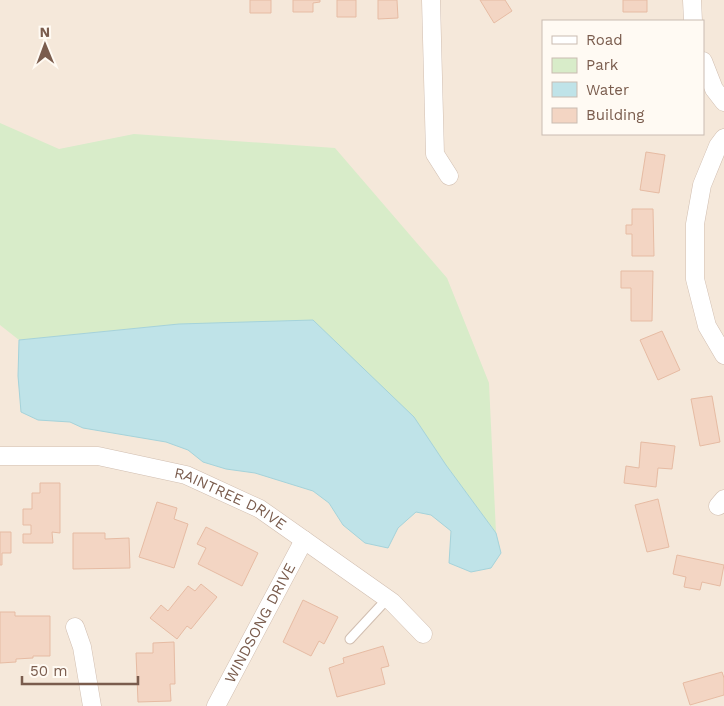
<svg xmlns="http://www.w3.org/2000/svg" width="724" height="706" viewBox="0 0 724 706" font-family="'Work Sans',sans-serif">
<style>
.residential{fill:#f5e8da;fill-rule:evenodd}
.green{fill:#d8ecc9}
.water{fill:#bfe3e8;stroke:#a5d3da}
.building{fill:#f3d5c3;stroke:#e6bba3}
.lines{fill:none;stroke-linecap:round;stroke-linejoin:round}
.service-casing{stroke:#d1beb0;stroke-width:11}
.minor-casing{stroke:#d1beb0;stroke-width:19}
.service{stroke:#fff;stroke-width:9}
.minor{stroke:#fff;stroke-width:18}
.labels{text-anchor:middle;stroke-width:4;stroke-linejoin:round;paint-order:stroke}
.street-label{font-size:15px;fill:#7a5c4d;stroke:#fffaf3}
</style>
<rect width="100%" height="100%" fill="#fdf6ec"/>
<path class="residential" d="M0 0H724V706H0ZM543 21H703V134H543Z"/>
<path class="green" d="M0 123 59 149 134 134 335 148 447 278 489 383 496 533 446 465 414 417 179 324 19 340 0 325Z"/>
<path class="water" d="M313 320 414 417 446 465 496 533 501 553 491 568 471 572 449 563 451 531 431 515 416 512 398 528 388 548 365 543 343 525 329 503 313 491 255 473 226 469 203 462 188 450 166 442 83 428 70 422 38 420 21 412 18 376 19 340 179 324Z"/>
<path class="building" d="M250 0H271V13H250Z
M293 0H320V2L313 3V12H293Z
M337 0H356V17H337Z
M378 0H397L398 18 378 19Z
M480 0H505L512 11 494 23Z
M623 0H647V12H623Z
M646 152 665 155 659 193 640 190Z
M632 209H653L654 256H632V234H626V225H632Z
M621 271H653L652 321H631V288H621Z
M662 331 680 370 658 380 640 340Z
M712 396 720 442 700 446 691 399Z
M641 442 675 446 672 469 658 468 656 487 624 483 626 466 639 468Z
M40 483H60V533L52 532 53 543H23V534H31V525H23V509H32V493H40Z
M658 499 669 547 647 552 635 505Z
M157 502 177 508 174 519 188 524 174 568 139 557Z
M206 527 258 553 242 586 198 564 206 548 197 544Z
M0 532H11V553H2V565H0Z
M73 533H105V539L129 538 130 568 73 569Z
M677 555 724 565 720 586 702 582 700 590 684 587 686 577 673 574Z
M201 584 217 597 191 629 187 626 177 639 150 618 161 605 168 611 188 586 195 591Z
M303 600 338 617 324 644 319 641 311 656 283 642Z
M0 612H15V616H50V656H33V658L16 659V662L0 663Z
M174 642 175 684H170L171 701 138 702 136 653H153V643Z
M383 646 389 666 381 668 385 684 337 697 329 668 344 663 343 658Z
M722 672 724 678V695L690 705 683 683Z"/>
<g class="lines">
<defs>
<path id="service" d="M350 639 387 599"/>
<g id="minor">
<path d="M431 0 435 154 449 176"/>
<path d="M692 0 693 21"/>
<path d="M703 61 714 89 724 102"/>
<path d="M724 138 718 146 702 185 695 224V279L707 326 724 355"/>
<path id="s1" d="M0 456H98L186 475 260 509 392 602 423 634"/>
<path d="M718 506 724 499"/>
<path d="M75 627 82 647 92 706"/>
<path id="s2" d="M216 706 304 540"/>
</g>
</defs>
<use href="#service" class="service-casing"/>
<use href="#minor" class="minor-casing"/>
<use href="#service" class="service"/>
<use href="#minor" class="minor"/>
</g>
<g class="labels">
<g class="street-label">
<text dy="5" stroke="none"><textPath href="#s1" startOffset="238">RAINTREE DRIVE</textPath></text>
<text dy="5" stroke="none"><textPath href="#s2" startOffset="94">WINDSONG DRIVE</textPath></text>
</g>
</g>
<rect x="542" y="20" width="162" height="115" fill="#fffaf3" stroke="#cabbb1"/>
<rect x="552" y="36" width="25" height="8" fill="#ffffff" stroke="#cabbb1"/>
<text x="586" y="45" font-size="15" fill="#7a5c4d">Road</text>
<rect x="552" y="58" width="25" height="15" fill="#d8ecc9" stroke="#cabbb1"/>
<text x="586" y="70" font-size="15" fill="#7a5c4d">Park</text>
<rect x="552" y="82" width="25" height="15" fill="#bfe3e8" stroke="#cabbb1"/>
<text x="586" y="95" font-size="15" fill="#7a5c4d">Water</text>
<rect x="552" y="108" width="25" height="15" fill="#f3d5c3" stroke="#cabbb1"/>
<text x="586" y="120" font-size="15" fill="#7a5c4d">Building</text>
<g transform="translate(45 45) rotate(359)" stroke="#fffaf3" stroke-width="4" paint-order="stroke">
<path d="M0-4L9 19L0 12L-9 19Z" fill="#7a5c4d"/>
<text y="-8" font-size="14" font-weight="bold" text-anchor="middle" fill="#7a5c4d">N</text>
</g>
<path d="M22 676v8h116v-8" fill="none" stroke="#7a5c4d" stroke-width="2.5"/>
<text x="30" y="676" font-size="15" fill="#7a5c4d" stroke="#fffaf3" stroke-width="4" paint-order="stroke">50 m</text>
</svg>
